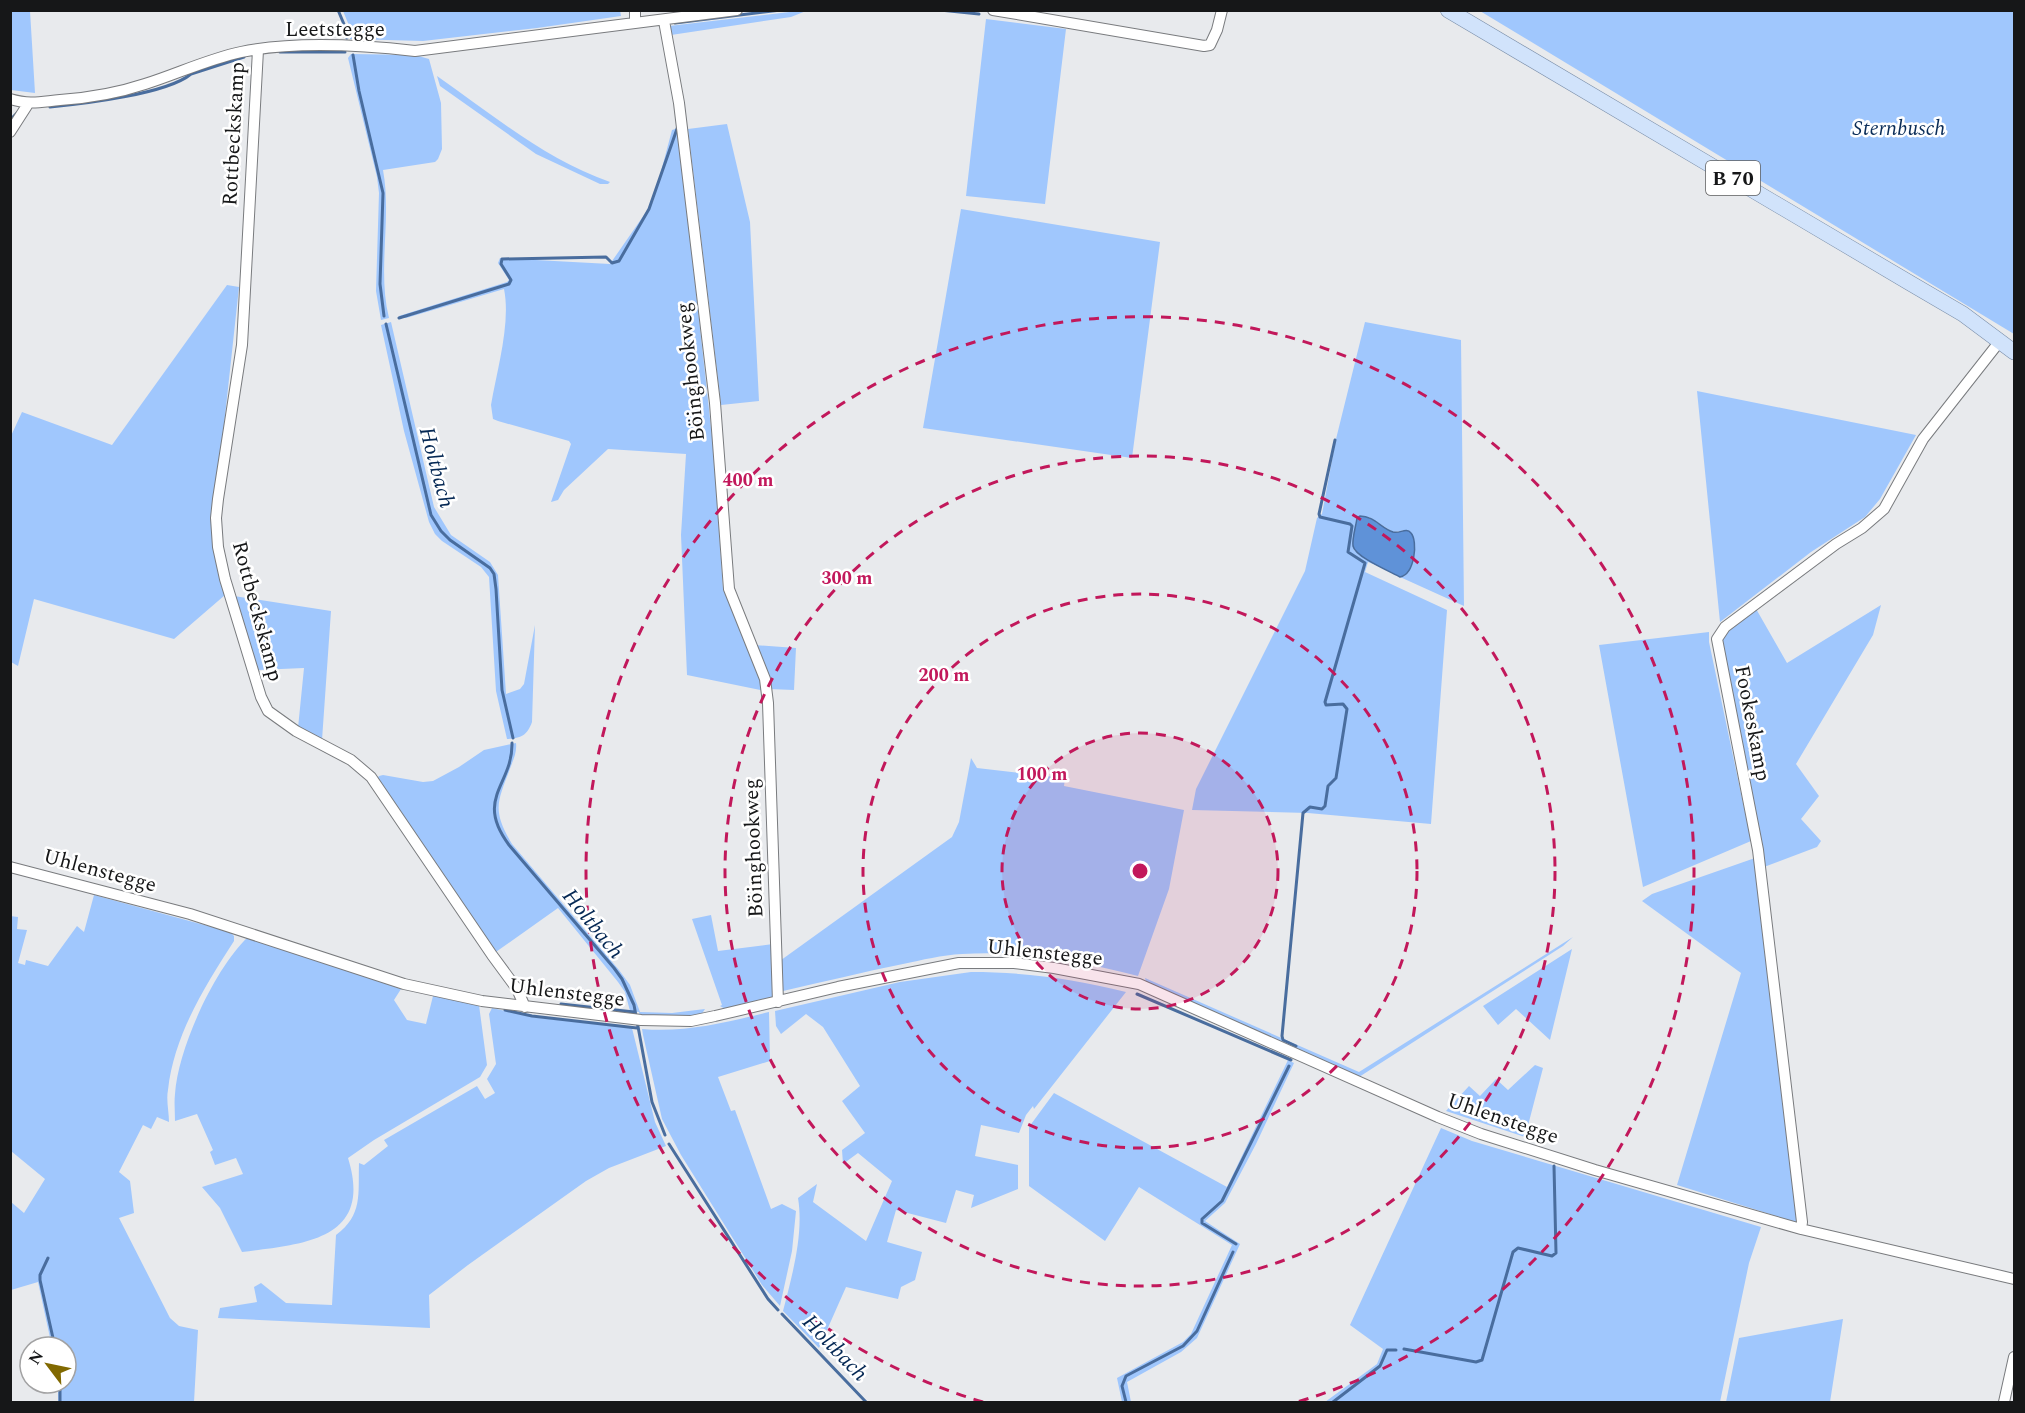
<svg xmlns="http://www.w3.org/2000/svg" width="2025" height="1413" viewBox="0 0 2025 1413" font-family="Spectral,serif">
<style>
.green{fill:#a0c7fd}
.water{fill:#5f92d8;stroke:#496d9e;stroke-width:1.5}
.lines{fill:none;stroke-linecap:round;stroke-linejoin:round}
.stream{stroke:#496d9e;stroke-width:3}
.street-casing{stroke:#797b7e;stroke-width:12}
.primary-casing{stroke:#7b8faa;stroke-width:16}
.street{stroke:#fff;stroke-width:10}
.primary{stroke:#d1e3fb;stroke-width:15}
.ring{fill:none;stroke:#c2185b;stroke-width:3;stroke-dasharray:10 8}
.labels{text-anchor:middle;stroke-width:5;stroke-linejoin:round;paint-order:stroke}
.shield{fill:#fff;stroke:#5c5d5d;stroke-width:1.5}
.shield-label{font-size:20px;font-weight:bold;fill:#161718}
.street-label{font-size:21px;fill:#161718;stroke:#fff}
.park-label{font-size:21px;font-style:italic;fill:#092c58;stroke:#fff}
.water-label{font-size:22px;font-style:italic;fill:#052854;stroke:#fff}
.centre{fill:#c2185b;stroke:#fff;stroke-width:3}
.ring-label{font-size:18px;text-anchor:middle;font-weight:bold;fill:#c2185b;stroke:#fff;stroke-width:5;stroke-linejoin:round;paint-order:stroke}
</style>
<rect width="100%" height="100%" fill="#e8eaed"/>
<path class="green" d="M11 10 30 11 35 93 11 90Z
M620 10 621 16 537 28 423 41 350 39 348 23 343 11Z
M798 11H806L791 17 671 35 669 26Z
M1480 11H2014V334Z
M986 19 1066 29 1045 204 966 196Z
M351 54 415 55 429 59 441 103 442 149 438 159 435 162 383 170C392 219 377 270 389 318L381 320 376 291 379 193 377 177 348 58Z
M437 76C493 115 546 160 610 182L608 184H600L536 154 440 86Z
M727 124 750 222 759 401 721 405 688 129Z
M678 128 714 455 723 589 763 679 765 691 687 675 681 535 686 454 608 449 564 490 558 500 551 502 571 444 569 441 498 421 493 419 491 405C497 370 511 323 504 289L406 318H399V316L507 282 509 280 498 263 500 258 610 264 653 202 672 130Z
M961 209 1160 242 1132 458 923 428Z
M227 285 239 287 212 536 225 595 174 639 34 599 18 666 11 662 10 438 22 412 112 445Z
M391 322 434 507 451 535 490 562 498 575 506 694 520 689 524 684 535 625 532 722C527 736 521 738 507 739L496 691 489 577 481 567 442 541 435 534 429 522 404 431 381 325Z
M1365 322 1461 340 1464 606 1400 577 1405 576 1407 530 1393 532 1369 517 1353 545 1354 550 1378 566 1368 562 1365 572 1447 610 1431 824 1308 813 1192 810 1196 789 1305 571 1317 518 1322 514 1336 439Z
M1697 391 1916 435 1880 499 1865 517 1811 552 1720 622Z
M234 596 331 611 322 740 298 728 304 668 258 670Z
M1881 605 1873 635 1796 764 1819 796 1801 819 1821 841 1817 847 1764 867 1722 636 1755 607 1787 663Z
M1709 632V642L1751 841 1643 887 1599 645Z
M754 645 796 648 794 690 769 689Z
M516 743C517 751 514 758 511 766 498 801 491 809 512 844L619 970 630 985 640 1012 672 1013 705 1009 701 1015 640 1017 639 1012 630 1011 625 992 618 982 558 908 493 954 376 780 379 776 383 775 423 782 433 781 459 767 484 750Z
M971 758 977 768 1065 778 1064 786 1184 810 1169 889 1138 976C1081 961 1022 950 962 954 942 955 922 960 903 964 863 972 823 982 783 991L777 963 952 837 959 822Z
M1755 858 1798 1223 1677 1185 1741 973 1642 901 1652 894Z
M94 895 230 932 234 936V941C205 986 174 1035 168 1090 166 1100 169 1112 169 1122L157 1117 151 1129 143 1125 119 1172 130 1181 134 1213 119 1218 170 1318 179 1326 198 1330 194 1402H58V1383H66V1347H52L38 1282 11 1290V1202L24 1213 45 1179 11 1151 10 916 18 917 17 929 27 930 18 963 25 965 26 960 48 966 77 926 84 932Z
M711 915 718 951 773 944V996L771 999 727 1010 720 1006 722 1005 692 919Z
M248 937 401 989 394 1000 407 1020 426 1024 433 996 479 1005 487 1065 480 1077 374 1140 348 1158C374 1241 302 1244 242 1252L220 1208 202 1187 243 1174 236 1158 215 1165 210 1152 213 1150 197 1114 175 1121C175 1112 174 1103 175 1094 178 1048 215 968 248 937Z
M1573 937 1563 946 1359 1077 1146 982 1145 978 1359 1072Z
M1572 949 1550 1040 1516 1009 1498 1025 1483 1006Z
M971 972C1025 972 1075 979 1126 992L1034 1109 1033 1106 1026 1115 1019 1133 981 1125 975 1156 1018 1165V1189L971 1208 974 1195 956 1190 946 1223 896 1210 887 1242 922 1252 915 1280 901 1287 898 1299 846 1287 819 1348 783 1311C792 1276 804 1234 798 1198L817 1184 813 1202 866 1241 892 1181 858 1153 843 1164 842 1150 865 1133 842 1101 860 1086 823 1027 806 1014 781 1034 776 1026 775 1011 900 982Z
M492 1008 532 1017 632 1028 655 1122 666 1146 609 1168 586 1181 468 1265 429 1295 430 1328 218 1318 220 1308 257 1302 254 1287 261 1283 286 1303 332 1305 336 1235C363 1215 358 1194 359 1163L364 1165 388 1146 384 1140 477 1086 485 1099 495 1093 487 1079 496 1064 489 1014Z
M769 1012 770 1061 718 1077 731 1111 735 1110 771 1209 782 1204 796 1211 792 1251 780 1306 762 1285 681 1155 662 1119 643 1035 642 1029C686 1033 727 1022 769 1012Z
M1288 1060 1294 1063 1256 1144 1225 1203 1205 1221 1240 1244 1197 1338 1181 1352 1127 1382 1131 1402H1122L1117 1378 1183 1342 1191 1334 1232 1245 1139 1187 1105 1241 1029 1186V1127L1054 1093 1227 1187Z
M1535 1065 1543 1068 1525 1137 1446 1111 1469 1086 1480 1096 1496 1079 1508 1090Z
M1441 1128 1472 1141 1761 1227 1749 1263 1720 1402H1325L1377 1364 1383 1349 1350 1325Z
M1843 1319 1830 1402H1726L1739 1338Z"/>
<path class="water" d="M1360 516C1374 516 1381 528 1393 532 1400 534 1406 527 1411 533 1418 541 1415 574 1400 577 1391 572 1355 557 1353 546 1352 538 1356 526 1357 518Z"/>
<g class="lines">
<path class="stream" d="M338 10 346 29 347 38
M940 10 979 14
M675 23 781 10
M280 52H345
M353 55 359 91 383 193 380 284 384 316
M50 107C83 104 167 94 191 74L244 57
M10 120 17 113
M399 318 509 284 511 280 501 264 502 259 606 257 612 263 619 261 649 209 678 126
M386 324 431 515 441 531 450 540 490 568 494 574 496 589 502 690 513 738
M512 743C513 785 474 798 509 845L614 968 622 979 634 1005 652 1102 665 1135
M1137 994 1291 1060
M561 1004 634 1012
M505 1010 532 1016 637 1028
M1296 1046 1283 1040 1282 1036 1303 813 1310 807 1322 809 1325 806 1328 786 1336 778 1347 709 1343 704 1326 705 1325 702 1365 563 1348 552 1352 526 1350 524 1320 517 1319 514 1335 440
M669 1144 768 1299 778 1310
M1236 1244 1202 1223V1219L1222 1201 1289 1066
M48 1258 40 1275V1280L55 1347
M782 1314 866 1402
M1404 1349 1476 1362 1482 1360 1513 1252 1518 1248 1552 1256 1556 1253 1554 1166
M60 1383V1402
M1126 1402 1122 1386 1126 1376 1183 1346 1197 1331 1233 1252
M1333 1402 1380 1366 1387 1350H1396"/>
<defs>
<path id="street" d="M993 10 1204 46 1210 45 1217 30 1222 10
M664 21 679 103 715 403 729 589 765 679 768 703 778 1002
M635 23V10
M258 50 242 345 218 499 216 518 218 547 225 579 261 697 268 711 296 731 351 760 371 777 492 955 517 989 525 1007
M10 99C31 105 39 102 60 100 89 98 118 93 145 84 177 74 208 59 241 52 294 41 362 45 415 51L737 10
M10 132 28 104
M10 867 190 914 404 984 482 1001 641 1020 691 1021 715 1016 838 987 959 963H1014L1054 968 1139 984 1438 1117 1481 1134 1595 1170 1801 1229 2014 1279
M1801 1229 1802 1222 1758 850 1717 639 1725 627 1836 544 1862 528 1884 509 1923 439 2000 341
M2004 1402 2014 1357"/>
<path id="primary" d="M1448 10 1910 283 1963 314 2014 352"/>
</defs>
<use href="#street" class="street-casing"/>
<use href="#primary" class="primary-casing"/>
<use href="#street" class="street"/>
<use href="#primary" class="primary"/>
</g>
<circle cx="1140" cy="871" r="138" fill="#c2185b" fill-opacity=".12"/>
<g class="ring">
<circle cx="1140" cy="871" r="138"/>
<circle cx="1140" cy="871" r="277"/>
<circle cx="1140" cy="871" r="415"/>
<path d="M983 1402A554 554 0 1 1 1297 1402"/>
</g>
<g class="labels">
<rect class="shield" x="1706" y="161" width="54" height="34" rx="4.5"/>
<g class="shield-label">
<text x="1733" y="185">B 70</text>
</g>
<g class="street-label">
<text x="335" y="36">Leetstegge</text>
<text transform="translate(233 134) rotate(-87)" y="7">Rottbeckskamp</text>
<text transform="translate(690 372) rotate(-96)" y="7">Böinghookweg</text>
<text transform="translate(258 611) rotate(75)" y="7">Rottbeckskamp</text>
<text transform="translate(1753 723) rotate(79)" y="7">Fookeskamp</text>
<text transform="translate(753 848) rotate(-92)" y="7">Böinghookweg</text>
<text transform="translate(100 870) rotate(15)" y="7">Uhlenstegge</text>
<text transform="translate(1045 952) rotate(6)" y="7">Uhlenstegge</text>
<text transform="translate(567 992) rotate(7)" y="7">Uhlenstegge</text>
<text transform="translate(1503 1118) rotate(19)" y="7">Uhlenstegge</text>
</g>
<g class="park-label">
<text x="1899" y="135">Sternbusch</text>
</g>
<g class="water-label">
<text transform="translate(438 467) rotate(75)" y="8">Holtbach</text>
<text transform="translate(594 923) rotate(51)" y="8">Holtbach</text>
<text transform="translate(836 1347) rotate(46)" y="8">Holtbach</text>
</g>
</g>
<circle cx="1140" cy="871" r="9" class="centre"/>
<g class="ring-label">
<text x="748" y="486">400 m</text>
<text x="847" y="584">300 m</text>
<text x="944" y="681">200 m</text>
<text x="1042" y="780">100 m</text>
</g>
<rect width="2025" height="1413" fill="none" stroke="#161718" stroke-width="24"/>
<g transform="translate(48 1365) rotate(302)"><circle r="28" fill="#ffffff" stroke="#a2a2a3" stroke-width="1.5"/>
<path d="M0-4.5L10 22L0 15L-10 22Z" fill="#816901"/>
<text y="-9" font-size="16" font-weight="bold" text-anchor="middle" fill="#161718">N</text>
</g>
</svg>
